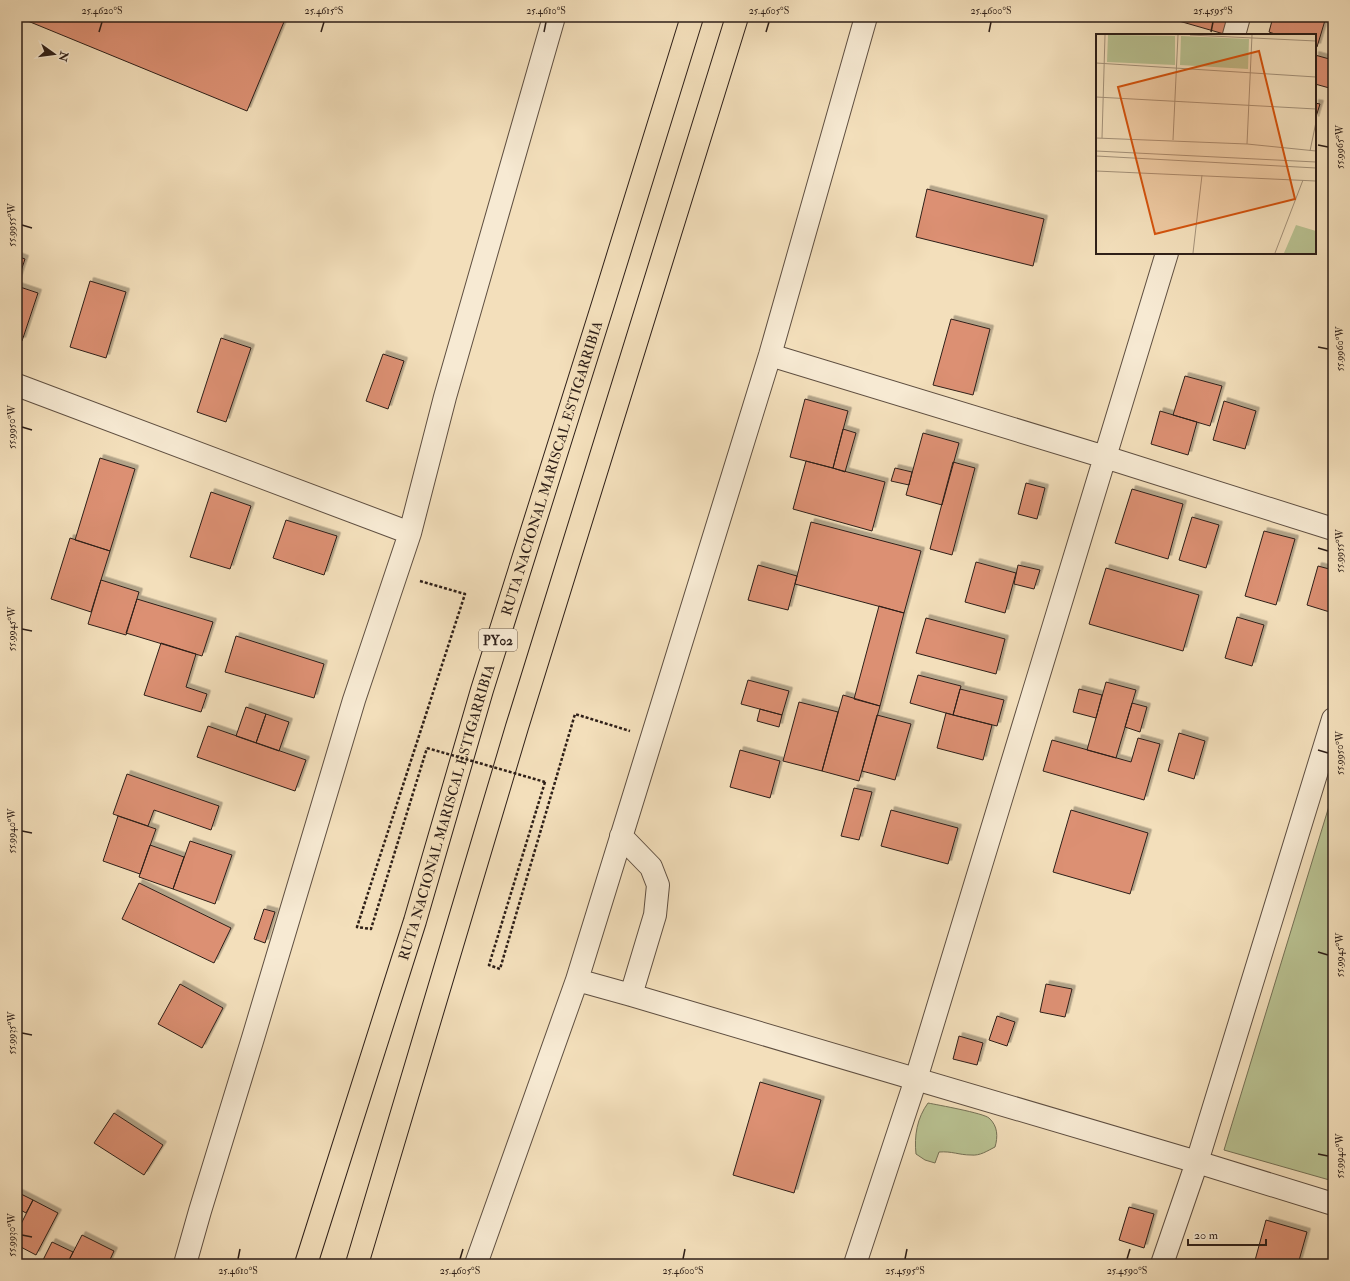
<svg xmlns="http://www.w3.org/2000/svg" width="1350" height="1281" viewBox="0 0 1350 1281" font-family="'IM FELL Double Pica',serif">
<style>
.green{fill:#b9c292;stroke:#747055}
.building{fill:#dc9073;stroke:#2e1f18;filter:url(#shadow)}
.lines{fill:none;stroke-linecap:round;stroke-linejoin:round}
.minor-casing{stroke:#5f4f41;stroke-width:24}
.highway-casing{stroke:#2e1f18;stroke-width:24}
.path{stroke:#2e1f18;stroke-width:2.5;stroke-dasharray:3 2;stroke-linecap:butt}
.minor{stroke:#f7ead3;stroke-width:22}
.highway{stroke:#f3dfbb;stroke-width:22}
.path-bridge{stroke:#2e1f18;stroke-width:2.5;stroke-dasharray:3 2;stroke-linecap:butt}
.ticks{fill:none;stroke:#2e1f18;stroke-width:1.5}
.labels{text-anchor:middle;stroke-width:3.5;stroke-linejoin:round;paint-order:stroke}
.shield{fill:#f7ead3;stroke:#6a5c50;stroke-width:1}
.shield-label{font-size:13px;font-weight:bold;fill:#2e1f18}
.street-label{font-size:14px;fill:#2e1f18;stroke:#f7ead3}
.inset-road{fill:none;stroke:#a4927a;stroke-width:1}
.view{fill:#d5530d;fill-opacity:0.15;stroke:#d5530d;stroke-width:2}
.inset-edge{fill:none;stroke:#2e1f18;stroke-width:2}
.neatline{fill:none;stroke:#2e1f18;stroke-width:1.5}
.ticks-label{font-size:10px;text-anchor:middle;fill:#2e1f18}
</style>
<defs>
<filter id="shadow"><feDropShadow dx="3.5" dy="-3.5" stdDeviation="0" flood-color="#0004"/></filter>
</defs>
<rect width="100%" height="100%" fill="#f3dfbb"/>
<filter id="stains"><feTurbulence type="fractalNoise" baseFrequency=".005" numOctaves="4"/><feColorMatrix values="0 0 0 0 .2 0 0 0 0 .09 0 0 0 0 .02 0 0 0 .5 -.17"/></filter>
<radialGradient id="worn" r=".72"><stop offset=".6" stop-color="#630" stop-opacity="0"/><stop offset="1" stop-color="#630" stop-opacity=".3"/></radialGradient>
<path class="green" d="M1333 793V1181L1224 1150Z
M928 1103C938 1105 983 1113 989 1118 998 1126 998 1137 995 1147 987 1151 980 1156 971 1155 959 1155 952 1151 939 1152L935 1163 925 1160 916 1154C914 1136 917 1118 928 1103Z"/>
<path class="building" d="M18 17H286L247 111Z
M1165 17H1229L1224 34Z
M1273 17H1326L1317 47 1315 46V35H1278L1269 32Z
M1315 55 1333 60V89L1315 84Z
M1315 103 1320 104 1315 120Z
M927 189 1044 219 1033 266 916 237Z
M17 256 25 259 17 283Z
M90 281 126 292 106 358 70 347Z
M17 286 38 293 22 341 17 339Z
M951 319 990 329 973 395 933 385Z
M221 338 251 348 226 422 197 412Z
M383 354 404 361 388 409 366 401Z
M1185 376 1222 386 1210 426 1173 415Z
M805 399 848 411 833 468 790 457Z
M1224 401 1256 411 1245 449 1213 440Z
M1160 411 1197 422 1188 455 1151 444Z
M843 429 856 433 845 472 833 468Z
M923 433 959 443 942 505 906 495Z
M100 458 135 469 110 551 75 540Z
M806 461 885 482 872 531 793 509Z
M953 462 975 468 952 555 930 549Z
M895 468 912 472 909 485 891 481Z
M1333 473V490L1329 488Z
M1026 483 1045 488 1037 519 1018 514Z
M1132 489 1183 504 1168 559 1115 543Z
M211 492 251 506 230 569 190 557Z
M1192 517 1219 525 1206 568 1179 560Z
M286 520 337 536 324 575 273 558Z
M811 522 921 551 904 613 795 584Z
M1264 531 1295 539 1276 605 1245 596Z
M70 538 110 551 91 612 51 599Z
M976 562 1016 573 1005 613 965 602Z
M758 565 797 576 788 610 748 600Z
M1018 565 1040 570 1034 589 1014 584Z
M1318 566 1333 570V613L1307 605Z
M1106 568 1199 595 1183 651 1089 624Z
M101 580 139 592 126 635 88 624Z
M137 599 213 622 202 656 126 633Z
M879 606 904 613 880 706 854 699Z
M1237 617 1264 625 1252 666 1225 658Z
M926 618 1005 639 996 674 916 653Z
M236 636 324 664 314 698 225 672Z
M161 643 196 654 186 687 207 694 201 712 144 695Z
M918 675 961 686 953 715 910 703Z
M748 680 789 691 782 715 741 704Z
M1106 682 1136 690 1116 758 1087 750Z
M960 689 1004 700 997 726 953 715Z
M1079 689 1102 695 1096 718 1073 712Z
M843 695 880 706 859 781 822 771Z
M799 702 838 712 822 771 783 761Z
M1132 703 1147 707 1140 732 1125 727Z
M246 707 266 714 256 743 236 736Z
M760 709 782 715 779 727 757 721Z
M946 713 992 725 983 760 937 748Z
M266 714 289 722 279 751 256 743Z
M877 715 911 724 895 780 862 771Z
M208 726 306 760 295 791 197 757Z
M1179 733 1205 741 1194 779 1168 771Z
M1138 738 1160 744 1144 800 1043 771 1052 740 1131 762Z
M740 750 780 761 770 798 730 787Z
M127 774 219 806 211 830 154 810 148 826 113 814Z
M854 788 872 792 859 840 841 836Z
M891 810 958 828 948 864 881 846Z
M1071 810 1148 833 1130 894 1053 872Z
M118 816 156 829 140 874 103 861Z
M190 841 232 855 215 904 173 889Z
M150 845 184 857 173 889 139 877Z
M139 883 231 928 214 963 122 919Z
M264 909 275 912 265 943 254 939Z
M180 984 223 1008 202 1048 158 1024Z
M1046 984 1072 989 1065 1017 1040 1012Z
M997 1016 1015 1022 1007 1046 989 1040Z
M959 1036 983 1043 977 1065 953 1059Z
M760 1082 821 1100 794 1193 733 1175Z
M114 1113 163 1145 144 1175 94 1143Z
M17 1192 33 1200 26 1213 17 1208Z
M33 1200 58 1213 36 1255 17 1245V1232Z
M1129 1207 1154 1214 1144 1248 1119 1240Z
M1266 1220 1307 1232 1298 1264H1254Z
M82 1235 114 1251 108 1264H67Z
M52 1242 73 1252 67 1264H41Z"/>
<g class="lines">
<defs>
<path id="minor" d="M1234 35 1239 17
M770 355 1105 457 1333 529
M17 385 410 533
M621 836 651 867 658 885 655 915 631 995
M577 980 631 995 1197 1162 1333 1204
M185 1264 200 1211 253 1038 354 700 410 533 445 397 554 17
M476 1264 577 980 770 355 866 17
M855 1264 916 1079 1167 253
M1162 1264 1197 1162 1333 719"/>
<g id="highway">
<path id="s1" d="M306 1264 415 921 482 690 604 301 692 17"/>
<path d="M357 1264 517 727 737 17"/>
</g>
</defs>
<use href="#minor" class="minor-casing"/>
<use href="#highway" class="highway-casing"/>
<path class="path" d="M420 581 465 594 357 927 371 929 427 748
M545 782 489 965 500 969 575 714 630 731"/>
<use href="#minor" class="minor"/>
<use href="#highway" class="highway"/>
<path class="path-bridge" d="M427 748 545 782"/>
</g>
<path class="ticks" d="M99 32 102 22M321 32 324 22M544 32 546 22M766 32 769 22M989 32 991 22M1211 32 1213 22M1318 145 1328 147M22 225 32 228M1318 347 1328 349M22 427 32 430M1318 548 1328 551M22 629 32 631M1318 750 1328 753M22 831 32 833M1318 952 1328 955M22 1033 32 1035M1318 1154 1328 1156M22 1235 32 1237M238 1259 240 1249M460 1259 463 1249M683 1259 685 1249M905 1259 907 1249M1127 1259 1130 1249"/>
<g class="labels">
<rect class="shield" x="479" y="629" width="38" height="22" rx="3"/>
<g class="shield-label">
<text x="498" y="645">PY02</text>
</g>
<g class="street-label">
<text dy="5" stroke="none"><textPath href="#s1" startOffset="833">RUTA NACIONAL MARISCAL ESTIGARRIBIA</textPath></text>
<text dy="5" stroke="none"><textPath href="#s1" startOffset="473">RUTA NACIONAL MARISCAL ESTIGARRIBIA</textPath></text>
</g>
</g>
<g transform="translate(1096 34)">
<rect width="220" height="220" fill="#f3dfbb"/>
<path d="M12 1 79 2V31L11 28ZM85 2 153 5 152 35 84 31ZM200 191 220 197V219H188Z" fill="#b9c292"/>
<path class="inset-road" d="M94 1 220 7M0 29 220 43M0 63 220 75M0 104 151 110 220 117M6 104 9 1M77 106 82 1M151 110 156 1M0 117 220 128M214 117 220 88M0 122 220 134M0 137 220 147M97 219 106 141M179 219 207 146"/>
<path class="view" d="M163 17 199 165 59 200 22 53Z"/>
<rect width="220" height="220" class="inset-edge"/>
</g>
<rect width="1350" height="1281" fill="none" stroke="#f3dfbb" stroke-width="44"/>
<g transform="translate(54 54) rotate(104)" stroke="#f7ead3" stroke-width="3" paint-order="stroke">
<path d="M0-3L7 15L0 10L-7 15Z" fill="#2e1f18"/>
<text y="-6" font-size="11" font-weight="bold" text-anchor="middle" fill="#2e1f18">N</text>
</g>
<path d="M1188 1239v6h78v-6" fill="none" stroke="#2e1f18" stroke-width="2"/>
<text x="1194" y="1239" font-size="12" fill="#2e1f18" stroke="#f7ead3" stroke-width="3" paint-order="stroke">20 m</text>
<rect x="22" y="22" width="1306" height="1237" class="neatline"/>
<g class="ticks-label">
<text x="102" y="14">25.4620°S</text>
<text x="324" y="14">25.4615°S</text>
<text x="546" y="14">25.4610°S</text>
<text x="769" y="14">25.4605°S</text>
<text x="991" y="14">25.4600°S</text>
<text x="1213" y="14">25.4595°S</text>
<text transform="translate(1339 147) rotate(-90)" y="4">55.9965°W</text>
<text transform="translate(11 225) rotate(-90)" y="4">55.9955°W</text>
<text transform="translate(1339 349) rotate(-90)" y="4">55.9960°W</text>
<text transform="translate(11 427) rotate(-90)" y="4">55.9950°W</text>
<text transform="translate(1339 551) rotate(-90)" y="4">55.9955°W</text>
<text transform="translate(11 629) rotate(-90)" y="4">55.9945°W</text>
<text transform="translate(1339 753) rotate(-90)" y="4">55.9950°W</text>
<text transform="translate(11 831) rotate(-90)" y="4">55.9940°W</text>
<text transform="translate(1339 955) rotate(-90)" y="4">55.9945°W</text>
<text transform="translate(11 1033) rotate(-90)" y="4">55.9935°W</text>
<text transform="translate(1339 1156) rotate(-90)" y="4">55.9940°W</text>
<text transform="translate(11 1235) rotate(-90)" y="4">55.9930°W</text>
<text x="238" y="1274">25.4610°S</text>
<text x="460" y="1274">25.4605°S</text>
<text x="683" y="1274">25.4600°S</text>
<text x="905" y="1274">25.4595°S</text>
<text x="1127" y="1274">25.4590°S</text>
</g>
<rect width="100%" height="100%" filter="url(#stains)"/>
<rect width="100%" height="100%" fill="url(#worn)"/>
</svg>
